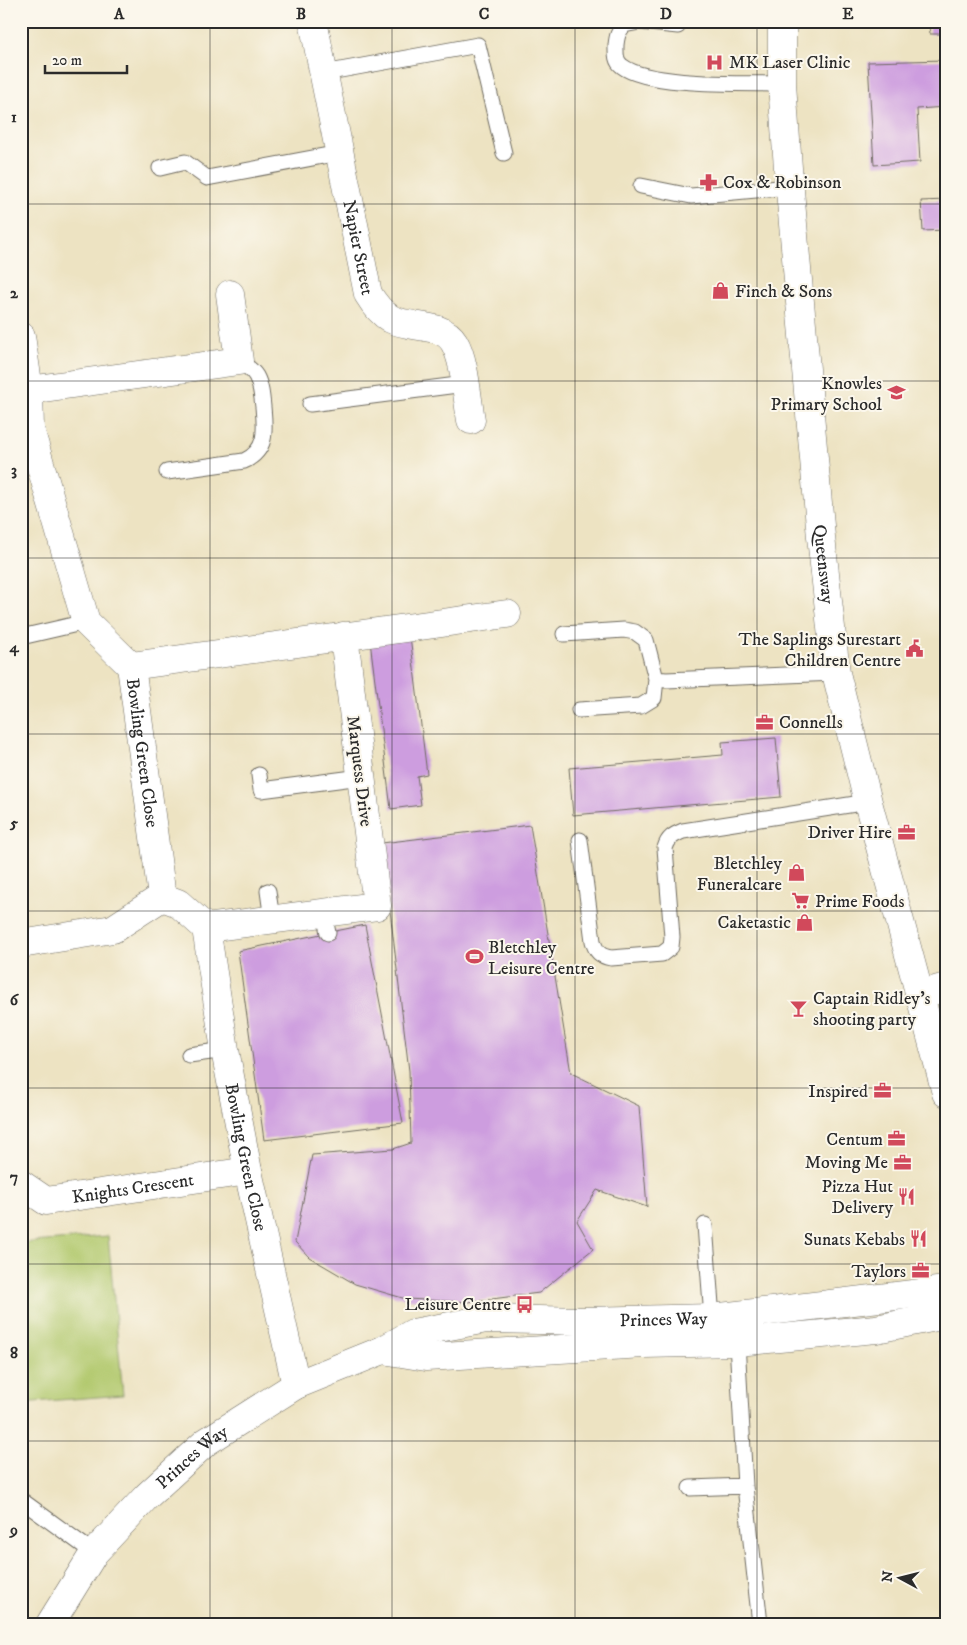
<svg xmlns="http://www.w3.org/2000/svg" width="967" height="1645" viewBox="0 0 967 1645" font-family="'IM FELL DW Pica',serif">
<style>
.green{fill:#b2c96e;stroke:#6e7a4c}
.building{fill:#cd9ddf}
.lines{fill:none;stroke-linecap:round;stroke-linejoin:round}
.service-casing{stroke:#6f6b60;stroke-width:17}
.minor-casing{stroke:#6f6b60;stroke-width:29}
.tertiary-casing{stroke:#6f6b60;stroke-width:29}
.service{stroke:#fff;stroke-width:15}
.minor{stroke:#fff;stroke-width:28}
.tertiary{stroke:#fff;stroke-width:28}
.grid{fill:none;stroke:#2b2b2b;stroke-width:1;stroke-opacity:0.55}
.labels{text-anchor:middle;stroke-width:4;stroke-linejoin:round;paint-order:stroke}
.poi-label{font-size:18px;fill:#2b2b2b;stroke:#fbf7ec;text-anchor:end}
.street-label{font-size:18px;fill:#2b2b2b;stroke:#fbf7ec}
.neatline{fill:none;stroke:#2b2b2b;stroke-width:2}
.grid-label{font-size:16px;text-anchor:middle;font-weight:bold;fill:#2b2b2b}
</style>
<rect width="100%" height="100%" fill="#fbf7ec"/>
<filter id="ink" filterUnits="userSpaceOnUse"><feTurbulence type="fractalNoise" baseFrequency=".02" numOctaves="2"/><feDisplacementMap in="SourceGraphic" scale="10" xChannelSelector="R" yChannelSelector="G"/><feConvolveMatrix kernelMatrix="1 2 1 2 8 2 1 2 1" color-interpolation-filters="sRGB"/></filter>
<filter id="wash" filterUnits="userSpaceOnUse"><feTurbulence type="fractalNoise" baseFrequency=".0096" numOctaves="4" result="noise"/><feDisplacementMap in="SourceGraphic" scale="20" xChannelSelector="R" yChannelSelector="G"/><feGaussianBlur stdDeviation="1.12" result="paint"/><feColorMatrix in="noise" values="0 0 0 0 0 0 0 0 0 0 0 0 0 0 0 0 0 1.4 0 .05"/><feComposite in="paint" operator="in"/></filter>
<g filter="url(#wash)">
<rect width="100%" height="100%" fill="#ede3c2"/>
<path class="green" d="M108 1236 123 1395 21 1403V1243Z"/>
<g id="blocks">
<path class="building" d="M929 21H946V34H930Z
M946 60V107L917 109 920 162 874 165 868 62Z
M946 200V230L923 231 921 201Z
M410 636 427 774 417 776 421 805 391 809 370 641Z
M776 738 781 797 573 815 569 768 723 755 722 742Z
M530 825 571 1073 639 1106 647 1207 597 1190 577 1221 593 1249 539 1293 468 1302 406 1299 355 1284 309 1257 295 1242 312 1155 393 1149 411 1143 409 1071 382 843Z
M365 925 403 1123 264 1140 238 951Z"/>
</g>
</g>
<g filter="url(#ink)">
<use href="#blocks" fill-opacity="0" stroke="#6f6b60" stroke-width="1"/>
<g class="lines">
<defs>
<path id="service" d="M678 26 639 22 624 25C618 32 617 36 616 45 616 53 615 61 622 66 649 87 746 83 782 84
M324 73 478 45 504 153
M160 168 185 162 207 178 339 153
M641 186 691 196 790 187
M310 404 465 384
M167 472 244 461C268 450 265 429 263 407 262 396 261 385 256 376 252 369 245 365 239 361
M564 634 624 630 635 632 646 640 656 679 666 680 836 673
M21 637 86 622
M579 710 641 706 654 698 656 679
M259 775 261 790 361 777
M580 840 593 941C596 952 600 956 611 958L662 954 671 947 672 937 665 848C668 838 673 835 683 831L868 802
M268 891 272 920
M324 913 328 933
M189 1055 225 1050
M705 1225 712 1318
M737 1342 745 1486 760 1624
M690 1488 745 1486
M21 1500 94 1553"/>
<g id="minor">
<path id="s1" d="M313 21 368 294C374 304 381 313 391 319 410 329 442 322 454 342 465 360 467 398 471 420"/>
<path id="s2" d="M21 336 29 390 30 429 86 622 131 666 162 897"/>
<path d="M29 390 239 361 230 294"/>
<path d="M131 666 507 614"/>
<path d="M206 928 377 906 344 636"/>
<path id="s3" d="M21 944 113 929 162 897 178 903 206 928 225 1050 248 1171 296 1385"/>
<path d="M919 995 946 987"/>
<path id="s4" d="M21 1184 46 1201 248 1171"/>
</g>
<g id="tertiary">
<path id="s5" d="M782 21V84L788 168 821 537 836 673 868 802 946 1093"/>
<path d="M383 1350 426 1357 644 1344 737 1342 876 1329 946 1315"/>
<path id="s6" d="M50 1624 94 1553 147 1496 206 1442 296 1385 383 1350 413 1333 486 1319 586 1321 712 1318 946 1290"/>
</g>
</defs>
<use href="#service" class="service-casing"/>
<use href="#minor" class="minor-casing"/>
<use href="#tertiary" class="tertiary-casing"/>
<use href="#service" class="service"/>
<use href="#minor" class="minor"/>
<use href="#tertiary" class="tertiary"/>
</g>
</g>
<path class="grid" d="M210 21V1624M392 21V1624M575 21V1624M757 21V1624M21 204H946M21 381H946M21 558H946M21 734H946M21 911H946M21 1088H946M21 1264H946M21 1441H946"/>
<defs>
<symbol id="hospital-bare" viewBox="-9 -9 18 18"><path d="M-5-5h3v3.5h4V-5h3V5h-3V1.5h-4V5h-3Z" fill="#d1495b" stroke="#fbf7ec" stroke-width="2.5" paint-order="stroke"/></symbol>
<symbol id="pharmacy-bare" viewBox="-9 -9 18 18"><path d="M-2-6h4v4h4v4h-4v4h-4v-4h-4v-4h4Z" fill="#d1495b" stroke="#fbf7ec" stroke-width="2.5" paint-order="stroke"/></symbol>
<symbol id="shop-bare" viewBox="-9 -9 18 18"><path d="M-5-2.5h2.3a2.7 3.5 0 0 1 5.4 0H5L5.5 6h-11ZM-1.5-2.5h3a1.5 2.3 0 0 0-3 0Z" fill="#d1495b" stroke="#fbf7ec" stroke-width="2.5" paint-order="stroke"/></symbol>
<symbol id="school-bare" viewBox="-9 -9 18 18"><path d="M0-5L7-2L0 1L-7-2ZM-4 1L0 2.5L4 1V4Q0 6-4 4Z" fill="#d1495b" stroke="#fbf7ec" stroke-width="2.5" paint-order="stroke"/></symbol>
<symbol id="civic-bare" viewBox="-9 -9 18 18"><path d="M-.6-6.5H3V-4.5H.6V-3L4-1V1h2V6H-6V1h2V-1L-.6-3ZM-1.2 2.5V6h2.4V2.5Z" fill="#d1495b" stroke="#fbf7ec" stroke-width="2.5" paint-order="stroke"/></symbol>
<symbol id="office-bare" viewBox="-9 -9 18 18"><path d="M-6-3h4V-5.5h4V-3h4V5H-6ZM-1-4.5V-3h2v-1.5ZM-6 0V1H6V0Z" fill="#d1495b" stroke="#fbf7ec" stroke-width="2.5" paint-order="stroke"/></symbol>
<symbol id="supermarket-bare" viewBox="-9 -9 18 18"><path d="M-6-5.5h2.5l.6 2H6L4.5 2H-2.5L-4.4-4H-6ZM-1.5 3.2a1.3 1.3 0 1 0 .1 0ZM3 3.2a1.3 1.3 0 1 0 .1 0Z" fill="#d1495b" stroke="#fbf7ec" stroke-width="2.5" paint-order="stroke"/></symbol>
<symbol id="stadium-bare" viewBox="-9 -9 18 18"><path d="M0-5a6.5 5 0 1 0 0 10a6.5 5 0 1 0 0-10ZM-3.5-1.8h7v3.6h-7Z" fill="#d1495b" stroke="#fbf7ec" stroke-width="2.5" paint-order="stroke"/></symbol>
<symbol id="bar-bare" viewBox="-9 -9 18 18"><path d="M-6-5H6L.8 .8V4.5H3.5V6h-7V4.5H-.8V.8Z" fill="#d1495b" stroke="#fbf7ec" stroke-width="2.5" paint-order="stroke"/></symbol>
<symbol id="restaurant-bare" viewBox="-9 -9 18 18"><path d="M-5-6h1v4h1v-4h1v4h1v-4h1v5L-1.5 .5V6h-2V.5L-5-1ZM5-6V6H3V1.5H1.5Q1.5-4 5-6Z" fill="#d1495b" stroke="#fbf7ec" stroke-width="2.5" paint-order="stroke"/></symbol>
<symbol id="bus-bare" viewBox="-9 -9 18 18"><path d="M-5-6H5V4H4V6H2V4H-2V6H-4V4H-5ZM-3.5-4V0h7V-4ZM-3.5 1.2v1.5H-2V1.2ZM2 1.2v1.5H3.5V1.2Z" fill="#d1495b" stroke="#fbf7ec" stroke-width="2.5" paint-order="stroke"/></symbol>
</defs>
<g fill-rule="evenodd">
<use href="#hospital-bare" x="702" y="50" width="25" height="25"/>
<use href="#pharmacy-bare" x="696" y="170" width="25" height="25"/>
<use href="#shop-bare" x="708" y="278" width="25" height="25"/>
<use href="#school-bare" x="884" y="380" width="25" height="25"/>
<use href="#civic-bare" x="902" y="636" width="25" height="25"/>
<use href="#office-bare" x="752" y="710" width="25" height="25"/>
<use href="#office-bare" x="894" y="820" width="25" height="25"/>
<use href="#shop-bare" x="784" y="860" width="25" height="25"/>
<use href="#supermarket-bare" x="788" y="888" width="25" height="25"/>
<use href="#shop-bare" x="792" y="910" width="25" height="25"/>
<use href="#stadium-bare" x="462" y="944" width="25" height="25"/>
<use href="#bar-bare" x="786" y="996" width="25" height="25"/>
<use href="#office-bare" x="870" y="1078" width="25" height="25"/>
<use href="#office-bare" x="884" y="1126" width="25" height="25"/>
<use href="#office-bare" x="890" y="1150" width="25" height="25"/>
<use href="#restaurant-bare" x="894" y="1184" width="25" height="25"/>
<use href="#restaurant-bare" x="906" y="1226" width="25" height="25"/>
<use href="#office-bare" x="908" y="1258" width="25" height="25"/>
<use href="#bus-bare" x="512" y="1292" width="25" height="25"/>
</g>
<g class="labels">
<g class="poi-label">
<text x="729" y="68" text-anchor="start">MK Laser Clinic</text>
<text x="723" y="188" text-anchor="start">Cox &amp; Robinson</text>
<text x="735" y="297" text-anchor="start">Finch &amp; Sons</text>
<text x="882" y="389">Knowles<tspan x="882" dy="21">Primary School</tspan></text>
<text x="901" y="645">The Saplings Surestart<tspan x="901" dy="21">Children Centre</tspan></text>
<text x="779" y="728" text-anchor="start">Connells</text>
<text x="892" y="838">Driver Hire</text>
<text x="782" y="869">Bletchley<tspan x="782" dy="21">Funeralcare</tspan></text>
<text x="815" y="907" text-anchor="start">Prime Foods</text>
<text x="791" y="928">Caketastic</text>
<text x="488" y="953" text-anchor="start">Bletchley<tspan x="488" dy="21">Leisure Centre</tspan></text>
<text x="813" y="1004" text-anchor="start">Captain Ridley's<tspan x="813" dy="21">shooting party</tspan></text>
<text x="868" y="1097">Inspired</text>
<text x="883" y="1145">Centum</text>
<text x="888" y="1168">Moving Me</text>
<text x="893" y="1192">Pizza Hut<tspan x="893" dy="21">Delivery</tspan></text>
<text x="905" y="1245">Sunats Kebabs</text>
<text x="906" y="1277">Taylors</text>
<text x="511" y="1310">Leisure Centre</text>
</g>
<g class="street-label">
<text dy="6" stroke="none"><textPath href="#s1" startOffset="231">Napier Street</textPath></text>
<text dy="6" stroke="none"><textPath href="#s5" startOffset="545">Queensway</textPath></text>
<text dy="6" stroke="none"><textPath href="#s2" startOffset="445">Bowling Green Close</textPath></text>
<text transform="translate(360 771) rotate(83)" y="6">Marquess Drive</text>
<text dy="6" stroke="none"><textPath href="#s3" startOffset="439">Bowling Green Close</textPath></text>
<text dy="6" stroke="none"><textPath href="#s4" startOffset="118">Knights Crescent</textPath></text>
<text dy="6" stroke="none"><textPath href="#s6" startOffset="728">Princes Way</textPath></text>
<text dy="6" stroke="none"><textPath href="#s6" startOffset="221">Princes Way</textPath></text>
</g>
</g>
<rect width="967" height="1645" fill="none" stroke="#fbf7ec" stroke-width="55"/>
<g transform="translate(900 1578) rotate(277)" stroke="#fbf7ec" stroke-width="4" paint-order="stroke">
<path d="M0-4L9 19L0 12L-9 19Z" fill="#2b2b2b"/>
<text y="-8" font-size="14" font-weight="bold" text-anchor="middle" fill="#2b2b2b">N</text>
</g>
<path d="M45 65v8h82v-8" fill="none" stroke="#2b2b2b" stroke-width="2.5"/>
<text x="52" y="65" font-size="15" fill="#2b2b2b" stroke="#fbf7ec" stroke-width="4" paint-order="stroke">20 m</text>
<rect x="28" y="28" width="912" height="1590" class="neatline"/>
<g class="grid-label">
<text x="119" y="19">A</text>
<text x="301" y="19">B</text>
<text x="484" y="19">C</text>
<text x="666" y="19">D</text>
<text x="848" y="19">E</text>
<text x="14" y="122">1</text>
<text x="14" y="298">2</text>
<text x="14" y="475">3</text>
<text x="14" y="652">4</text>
<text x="14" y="828">5</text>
<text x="14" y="1005">6</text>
<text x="14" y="1182">7</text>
<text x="14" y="1358">8</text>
<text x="14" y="1535">9</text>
</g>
</svg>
